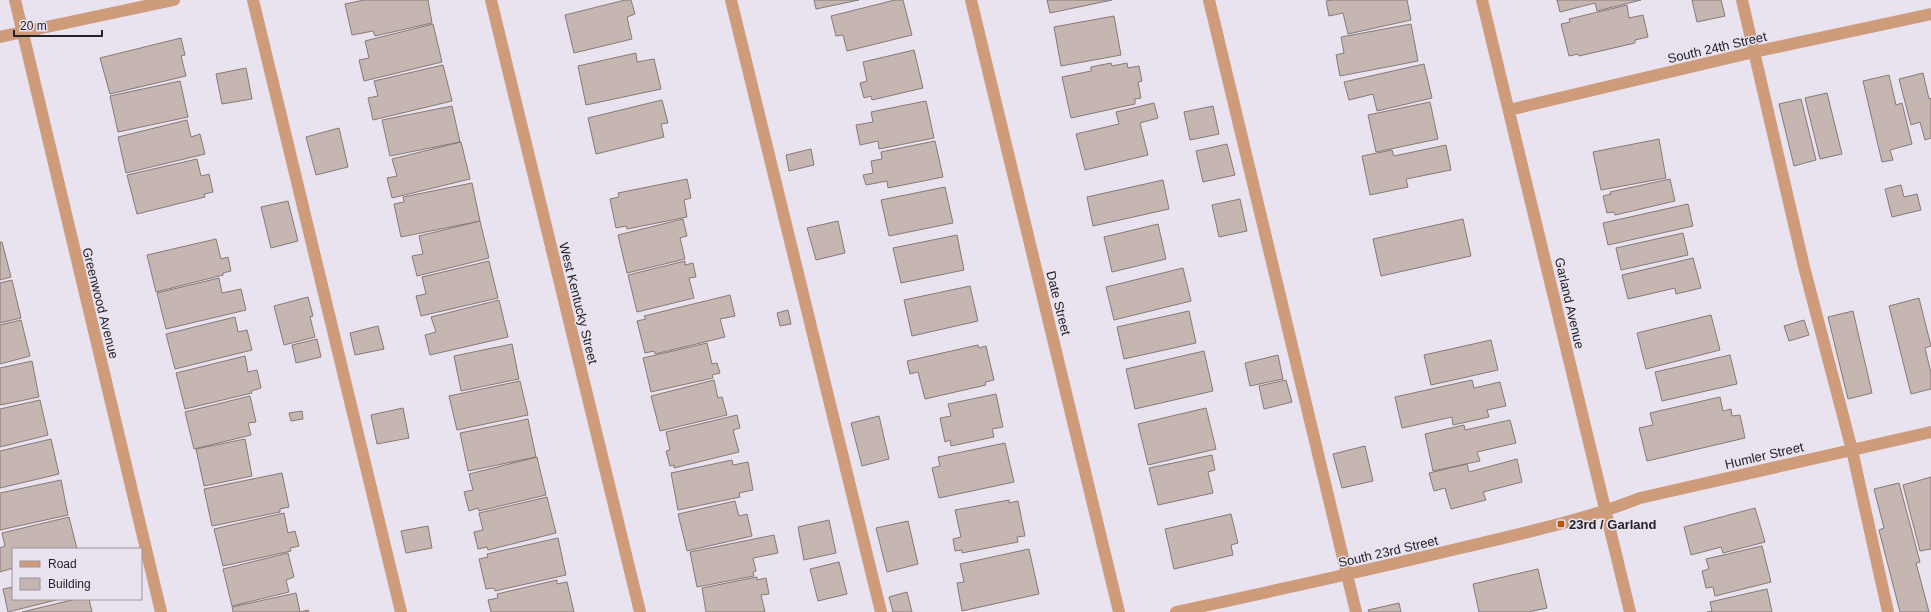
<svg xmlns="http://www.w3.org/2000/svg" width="1931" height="612" viewBox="0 0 1931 612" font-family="Helvetica,sans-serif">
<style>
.building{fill:#c6b6b2;stroke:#877975}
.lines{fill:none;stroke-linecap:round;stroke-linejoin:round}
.minor{stroke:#ce9b7b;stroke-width:12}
.poi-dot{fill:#b85a0a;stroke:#e9e3f0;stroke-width:1.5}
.labels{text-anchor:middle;stroke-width:3;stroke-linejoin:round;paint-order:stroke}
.street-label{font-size:13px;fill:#242226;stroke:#e9e3f0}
.poi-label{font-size:13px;font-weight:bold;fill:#242226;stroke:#e9e3f0;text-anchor:start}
</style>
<rect width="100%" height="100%" fill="#e9e3f0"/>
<path class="building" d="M364 0H428L432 23 375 36 373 31 352 35 345 4Z
M625 0H631L635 14 627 17 632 39 574 53 565 15Z
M814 0H859L816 9Z
M895 0H903L912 35 847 51 843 35 836 36 831 16Z
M1047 0H1112L1050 13Z
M1332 0H1407L1411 20 1348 34 1343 13 1329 16 1326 1Z
M1557 0H1641L1597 11 1595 3 1560 12Z
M1692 0H1721L1725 16 1697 22Z
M1627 5 1629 18 1643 15 1648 37 1635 40V43L1579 56 1578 54 1569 56 1561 24 1570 22 1569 19Z
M1114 16 1121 55 1061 66 1054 27Z
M433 24 442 62 364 81 359 60 369 58 365 41Z
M1411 24 1418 61 1340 76 1336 55 1344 53 1341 37Z
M181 38 185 55 181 56 186 76 110 94 100 58Z
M914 50 923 88 872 100 871 96 864 98 860 83 867 81 863 62Z
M636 53 637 62 654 59 661 89 586 105 578 66Z
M1111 63 1112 66 1127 63 1128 68 1139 66 1142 81 1138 82 1141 98 1135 99V104L1071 118 1062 77 1091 71V67Z
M1424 64 1432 98 1377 111 1373 94 1349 100 1344 82Z
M443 65 452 101 373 120 368 98 378 96 374 81Z
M246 68 252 99 222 104 216 74Z
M1923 73 1929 99 1931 98V138L1925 140 1920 122 1911 125 1899 79Z
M1889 75 1896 105 1902 103 1912 144 1890 150 1893 160 1882 162 1863 81Z
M180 81 188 117 118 132 110 96Z
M1827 93 1842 154 1820 159 1805 98Z
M1801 99 1816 160 1794 166 1779 104Z
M662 100 668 123 661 124 664 137 596 154 588 118Z
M926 101 934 138 879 149 878 141 860 145 856 125 873 122 871 112Z
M1430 102 1438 139 1376 152 1368 115Z
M1154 103 1158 118 1140 123 1148 155 1085 170 1076 134 1119 124 1116 112Z
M452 106 460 142 390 156 382 120Z
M1213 106 1219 134 1190 140 1184 112Z
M187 120 191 137 200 134 205 154 126 173 118 137Z
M339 128 348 167 316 175 306 137Z
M1659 139 1666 178 1601 190 1593 152Z
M935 141 943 177 888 188 887 181 866 185 863 175 873 173 871 161 882 159 881 152Z
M461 142 470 179 392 198 387 178 397 176 392 159Z
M1227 144 1235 175 1203 182 1196 151Z
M1446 145 1451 170 1406 179 1408 187 1370 195 1362 156 1392 150 1394 156Z
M811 149 814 165 789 171 786 155Z
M197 159 201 176 209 174 213 192 204 194 205 197 137 214 127 175Z
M687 179 691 198 684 200 687 217 627 229 626 226 616 228 610 199 619 197 618 193Z
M1670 179 1675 201 1615 215 1614 212 1607 213 1603 196 1611 194 1610 192Z
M1163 180 1169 209 1093 226 1087 197Z
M472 183 480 221 401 237 394 204 404 202 403 197Z
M1901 185 1904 197 1917 194 1921 210 1892 217 1885 189Z
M945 187 953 223 889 236 881 200Z
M1240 199 1247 231 1219 237 1212 205Z
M288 201 298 241 271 248 261 207Z
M1688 204 1693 226 1608 245 1603 223Z
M683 219 687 236 680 238 685 259 627 273 618 235Z
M1463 219 1471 256 1381 276 1373 239Z
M480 221 489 258 417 276 412 256 423 254 419 236Z
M838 221 845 253 816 260 807 228Z
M1158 224 1166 259 1112 272 1104 237Z
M1683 233 1688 255 1621 270 1616 248Z
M957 235 964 270 901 283 893 248Z
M216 239 221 259 228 257 231 271 223 273V275L156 292 147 255Z
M0 242H2L11 277 0 280Z
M1693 258 1701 288 1676 294 1675 288 1628 299 1622 275Z
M489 261 498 298 421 316 416 296 426 294 422 277Z
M685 261V265L693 263 696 277 689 278 694 298 637 312 628 275Z
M1183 268 1191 301 1114 320 1106 287Z
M219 278 222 293 241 289 246 310 166 329 157 293Z
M12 280 21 318 0 323V283Z
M970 286 978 321 912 336 904 300Z
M730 295 735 316 720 319 725 337 655 354 654 351 645 353 637 321 646 319 644 316Z
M308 297 313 316 310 317 315 337 284 345 274 306Z
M1919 298 1931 346 1925 348 1931 373V389L1911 394 1889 306Z
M499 300 508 337 430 355 425 335 436 332 431 317Z
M788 310 791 324 780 326 777 313Z
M1189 311 1196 343 1124 359 1117 327Z
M1853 311 1872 393 1848 399 1828 317Z
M1711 315 1720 350 1646 369 1637 333Z
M235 317 238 332 247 330 252 350 175 369 166 334Z
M21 320 30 356 0 364V325Z
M1804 320 1809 335 1789 341 1784 326Z
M378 326 384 349 355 355 350 333Z
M317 339 321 357 296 363 292 345Z
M1491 340 1498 370 1431 385 1424 355Z
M707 343 712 364 717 363 720 373 712 375 713 378 651 392 643 358Z
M512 344 519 379 461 391 454 356Z
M978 345 979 348 986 346 994 380 985 382 986 385 925 399 918 372 910 374 907 361Z
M1204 351 1213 391 1135 409 1126 369Z
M1278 355 1283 379 1250 386 1245 363Z
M1730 355 1737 384 1662 401 1655 372Z
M245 356 248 372 257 370 261 388 251 391 252 393 185 409 176 373Z
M32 361 39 397 0 405V368Z
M714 380 718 398 722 397 727 415 660 431 651 396Z
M1286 380 1292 402 1264 409 1259 386Z
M1472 380 1474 388 1500 382 1506 406 1487 410 1489 417 1453 425 1452 417 1402 428 1395 397Z
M520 381 528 415 457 430 449 396Z
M996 394 1003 427 992 429 994 437 951 446 950 440 945 442 940 418 951 416 948 404Z
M250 396 256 422 248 423 251 435 194 449 185 412Z
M1720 397 1723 411 1731 409 1732 416 1740 415 1745 438 1647 461 1639 428 1653 425 1650 413Z
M40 400 48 435 0 447V409Z
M403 408 409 438 377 444 371 415Z
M1206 408 1216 449 1148 465 1138 424Z
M302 411 303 419 291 421 289 413Z
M737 415 740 428 733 430 739 452 674 468V465L670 466 666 451 670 450 666 432Z
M879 416 889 459 862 466 851 423Z
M528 419 536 457 468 471 460 433Z
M1510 420 1516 443 1477 452 1480 461 1433 471 1425 434 1464 425 1465 430Z
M51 439 59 474 0 488V451Z
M245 439 252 476 204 486 196 449Z
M1005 443 1014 482 939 498 932 468 940 466 938 457Z
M1365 446 1373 481 1342 488 1333 454Z
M1212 455 1215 470 1208 472 1213 493 1158 505 1149 468Z
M537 457 546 495 479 511 478 508 469 511 464 492 473 490 469 474Z
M1517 459 1522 482 1483 492 1486 500 1451 509 1445 488 1434 491 1429 473 1467 464 1469 472Z
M732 460 733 465 748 462 753 490 739 493 740 497 678 510 671 473Z
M282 473 289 507 280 509V512L212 526 204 489Z
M1931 477V549L1920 551 1903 485Z
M61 480 68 515 0 530V493Z
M1899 483 1920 562 1916 563 1929 612H1900L1879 530 1884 528 1874 489Z
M547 497 556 533 488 550 487 547 478 549 474 532 483 530 479 513Z
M1009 500V503L1018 501 1025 536 1017 537 1018 542 962 553V550L955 551 953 539 961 537 955 510Z
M735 501 739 516 747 514 752 536 687 551 678 514Z
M1755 508 1765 542 1723 553 1721 547 1691 555 1684 527Z
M284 513 288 533 295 531 299 546 290 548 291 551 223 566 214 529Z
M1231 514 1238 543 1231 545 1233 555 1174 569 1165 529Z
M69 517 77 549H13V568L0 572V548L5 546 2 533Z
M829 520 836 553 804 560 798 527Z
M908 521 918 564 887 572 876 528Z
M428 526 432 548 406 553 401 531Z
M774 535 778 553 753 558 756 571 753 572 754 576 697 587 690 552Z
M558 538 566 575 495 591 494 588 486 589 479 559 488 557 487 554Z
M1762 546 1771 582 1715 596 1713 587 1706 588 1702 571 1709 569 1706 559Z
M1029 549 1039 594 962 611 957 583 964 582 960 564Z
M288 553 294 577 286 580 289 592 232 606 223 569Z
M839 562 847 594 818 601 810 569Z
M1538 569 1547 608 1528 612H1479L1473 584Z
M757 577V580L766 578 769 594 761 595 765 612H706L702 588Z
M557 580V584L567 582 574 612H491L488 600 498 598 497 594Z
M13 587V599H60L8 612 3 589Z
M1767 589 1772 612H1707L1712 611 1710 602Z
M907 592 912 612H893L889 597Z
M296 593 300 612 308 610 309 612H233L232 607Z
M76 599H89L92 612H22Z
M1399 603 1401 612H1369L1368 610Z"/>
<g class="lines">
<path class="minor" d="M15 0 161 612
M253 0 401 612
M491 0 640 612
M731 0 881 612
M971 0 1119 612
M1209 0 1356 612
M1482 0 1630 612
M1742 0 1804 267 1852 450 1888 612
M0 37 174 0
M1509 110 1754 52 1931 14
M1176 612C1273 591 1369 570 1465 547 1524 533 1584 520 1640 498L1931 432"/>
</g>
<rect class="poi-dot" x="1557" y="520" width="8" height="8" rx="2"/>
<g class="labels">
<g class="street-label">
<text transform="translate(1717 47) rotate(-13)" y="5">South 24th Street</text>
<text transform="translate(101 303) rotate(76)" y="5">Greenwood Avenue</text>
<text transform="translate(579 303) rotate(76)" y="5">West Kentucky Street</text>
<text transform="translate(1059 303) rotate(76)" y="5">Date Street</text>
<text transform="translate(1570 303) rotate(77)" y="5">Garland Avenue</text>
<text transform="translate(1764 455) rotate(-13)" y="5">Humler Street</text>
<text transform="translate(1388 551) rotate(-13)" y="5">South 23rd Street</text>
</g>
<g class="poi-label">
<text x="1569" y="529">23rd / Garland</text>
</g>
</g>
<rect x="12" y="548" width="130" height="52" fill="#e9e3f0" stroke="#9a969f"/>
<rect x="20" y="561" width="20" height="6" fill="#ce9b7b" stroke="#9a969f"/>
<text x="48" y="568" font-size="12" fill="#242226">Road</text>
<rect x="20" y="578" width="20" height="12" fill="#c6b6b2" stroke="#9a969f"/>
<text x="48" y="588" font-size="12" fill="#242226">Building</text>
<path d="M14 30v6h88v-6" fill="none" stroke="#242226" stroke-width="2"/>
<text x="20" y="30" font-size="12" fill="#242226" stroke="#e9e3f0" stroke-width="3" paint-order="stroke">20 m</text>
</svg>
